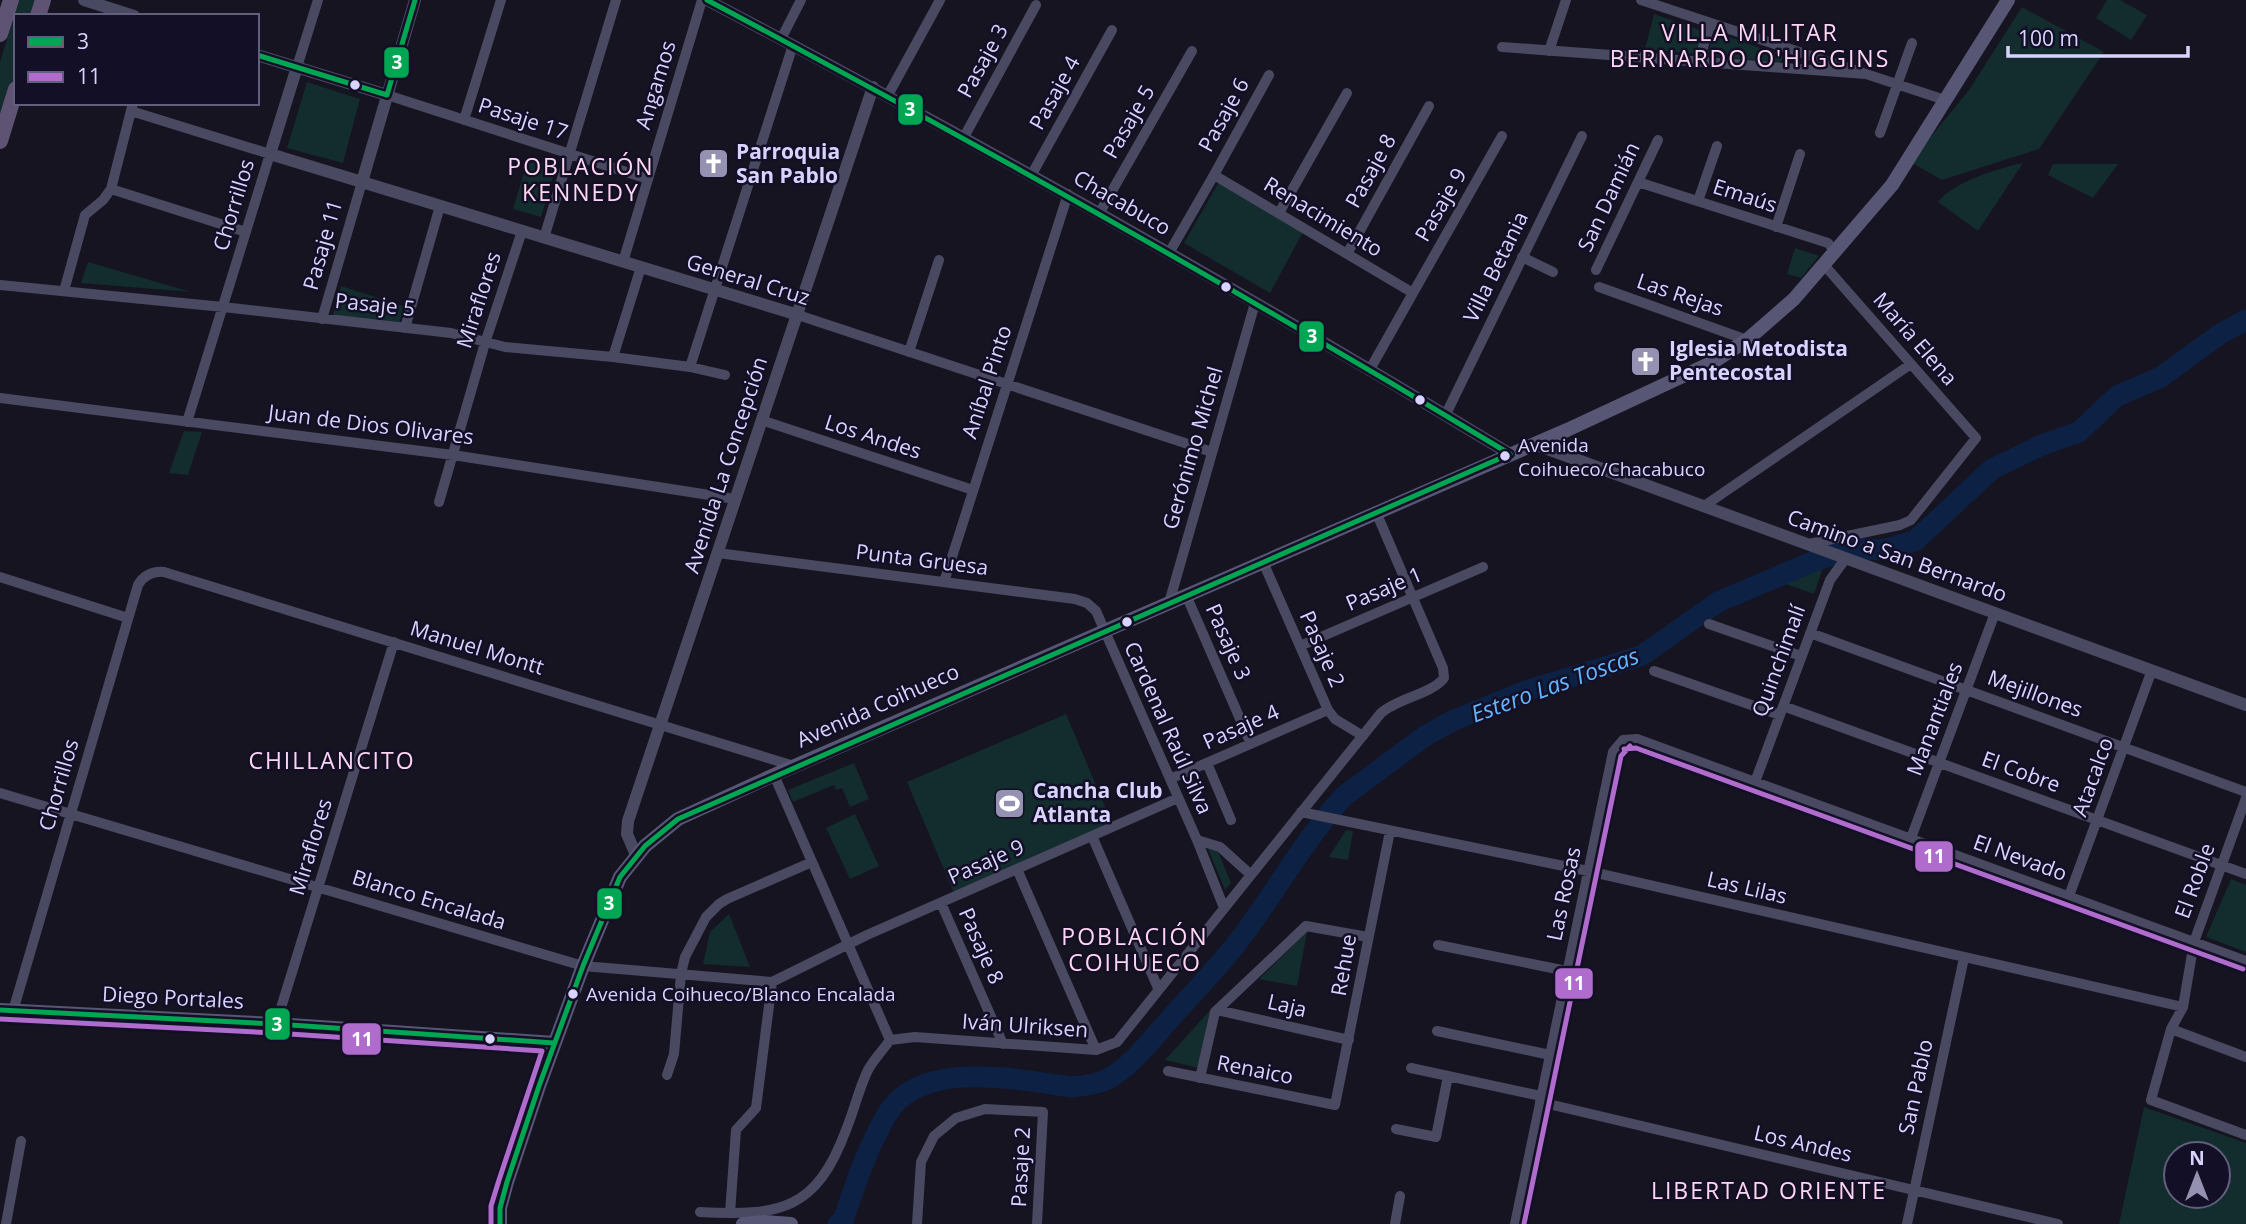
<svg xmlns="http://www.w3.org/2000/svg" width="2246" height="1224" viewBox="0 0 2246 1224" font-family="'Open Sans',sans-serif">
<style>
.green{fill:#132c2d;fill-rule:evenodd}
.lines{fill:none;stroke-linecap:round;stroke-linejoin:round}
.river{stroke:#0d2144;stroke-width:21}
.minor{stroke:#4a4962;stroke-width:10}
.tertiary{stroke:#4a4962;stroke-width:12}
.secondary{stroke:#575674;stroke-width:14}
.primary{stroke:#5e5373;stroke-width:16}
.bus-1-casing{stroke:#130f26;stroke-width:10}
.bus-2-casing{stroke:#130f26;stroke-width:10}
.bus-1{stroke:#00a651;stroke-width:5}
.bus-2{stroke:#b06ccc;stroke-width:5}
.bus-dot{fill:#d9d4ff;stroke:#130f26;stroke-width:2.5}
.labels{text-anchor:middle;stroke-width:5;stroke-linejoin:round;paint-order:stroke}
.bus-label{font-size:19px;fill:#d9d4ff;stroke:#130f26;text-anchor:start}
.street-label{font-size:21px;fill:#d9d4ff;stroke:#130f26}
.poi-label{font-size:21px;font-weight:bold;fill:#d9d4ff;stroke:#130f26;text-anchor:start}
.neighbourhood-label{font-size:23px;letter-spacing:2px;fill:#ffd6f0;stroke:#130f26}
.water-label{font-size:23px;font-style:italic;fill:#62b6ff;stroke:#130f26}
.line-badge{stroke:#130f26;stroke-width:2.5}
.badge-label{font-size:19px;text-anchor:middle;font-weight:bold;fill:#fff}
</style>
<rect width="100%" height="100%" fill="#161421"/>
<path class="green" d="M19 0H37L32 16H16V71L0 123V62Z
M2107 0H2120L2147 15 2131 40 2096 18Z
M2022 7 2104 52 2039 149 1942 180 1912 163 1916 155 1969 90Z
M1654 14 1703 31 1696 54 1645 49Z
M1715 32 1783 56 1781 62 1706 56Z
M307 82 360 99 343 163 287 148Z
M528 159 556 167 541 217 513 209Z
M2023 163 1978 231 1938 202C1953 182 1999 168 2023 163Z
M2053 164H2118L2093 198 2048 175Z
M1219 182 1303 232 1270 293 1184 243Z
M1795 248 1819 256 1801 278 1787 274Z
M88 262 191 292 81 283Z
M341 286 403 306 400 322 333 315Z
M184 431 202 432 188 475 169 473Z
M1823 567 1814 594 1780 582Z
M1066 714 1113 825 954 893 907 782Z
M854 763 869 799 850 807 842 788 836 790 834 785 793 802 788 790Z
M855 814 879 866 850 879 826 828Z
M1346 830 1353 831 1348 860 1329 857Z
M1208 849H1217L1231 883 1225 890Z
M2231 879 2246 885V952L2206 937Z
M729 914 750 967 703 964 710 932Z
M1307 932 1297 986 1259 979Z
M1213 1007 1198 1068 1165 1060Z
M2144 1107 2246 1143V1224H2119ZM2176 1154H2218V1196H2176Z"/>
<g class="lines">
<path class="river" d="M838 1224 843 1221C855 1185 867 1149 886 1116 919 1057 1018 1080 1072 1087 1084 1086 1097 1084 1108 1079 1132 1066 1152 1039 1170 1019 1192 994 1216 970 1237 943 1274 895 1303 841 1344 796L1425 736 1452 721 1528 690 1641 656 1718 602 1812 562 1852 548 1882 550 1915 541 1992 469 2042 445 2079 432 2117 396 2161 377 2220 334 2246 320"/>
<path class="minor" d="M1641 0 1945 100
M781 39 801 0
M1502 47 1866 74
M1549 51 1566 0
M1698 62 1711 23
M297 67 318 0
M387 95 648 179
M888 95 940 0
M131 111 270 154 187 422
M464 120 501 0
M1880 133 1912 43
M964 137 1036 5
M1032 174 1112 30
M1214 175 1269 75
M1638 182 1828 243 1836 253
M111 189 246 232
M1698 201 1717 146
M1100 212 1192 51
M1279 213 1347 93
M1776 227 1800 154
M544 238 616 0
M1169 253 1214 175 1413 293 1369 371
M1347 254 1429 106
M1522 257 1553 272
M623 262 702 0
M1596 270 1658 140
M0 285 223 307 451 333 505 347 613 357 690 367 725 375
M1599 287 1747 340
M64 291 85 215 103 200 111 189 133 103
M1413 293 1502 136
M795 314 1212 452
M322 319 362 182
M405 328 440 206
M909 352 939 260
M613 357 641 267
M690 367 793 45
M0 398 453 455 735 499
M1445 416 1582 136
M761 420 973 490
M439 502 485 343 522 231
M1704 506 1911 364
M1809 544 1900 525 1911 520 1976 438 1825 266
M718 553 1075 599 1087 603 1096 611 1197 840 1224 908
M1263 562 1328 710 1335 719 1363 736
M0 577 128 618
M944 582 1068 194
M1186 595 1251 744
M1169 603 1255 303
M1709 624 1801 656
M1810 633 2246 792
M1300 646 1483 567
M1654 671 1780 715
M1783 706 2246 874
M1207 763 1231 820
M774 775 890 1040
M1170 779 1328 710
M1755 782 1830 580 1846 558
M0 793 583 966 772 982 867 935 1178 798
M2246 798 2194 942 2183 1007 2171 1029 2151 1100 2246 1135
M1301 812 1588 871 2183 1007
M1092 836 1158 988
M1911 838 1995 613
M1197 840 1220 847 1251 875
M1017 869 1096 1050
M2069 896 2152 670
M941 903 1003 1044
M1438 945 1567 971
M1217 1010 1349 1040
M13 1011 138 585C144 575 153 571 164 572L794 766
M276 1024 394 642
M2171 1029 2246 1057
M1437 1031 1550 1055
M1411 1068 1541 1096
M1168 1071 1335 1105 1390 831
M667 1075 674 1054 681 974 685 957 706 917 719 904 727 899 812 862
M1200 1078 1215 1012 1306 926 1368 937
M1540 1102 2058 1224
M1396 1129 1436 1137 1448 1076
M700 1212C780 1216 816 1211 846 1130 854 1111 859 1088 868 1070 874 1059 883 1050 890 1040L915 1037 1096 1050 1117 1042 1381 713C1398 698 1432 694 1444 678L1443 668 1376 512
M730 1213 736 1130 756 1108 772 982
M6 1224 21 1141
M917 1224 921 1162 934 1136 956 1118 985 1109 1043 1112 1037 1224
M1395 1224 1400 1196
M1515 1224 1613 752 1623 740 1637 739 2246 961
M1907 1224 1964 958"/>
<path class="tertiary" d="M84 0 134 16
M707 0C979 143 1247 294 1510 454
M257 55 387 95
M297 67 270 154 795 314
M362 182 415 0
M1534 444 2246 705
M636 855 627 834 628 821 873 87"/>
<path class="secondary" d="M0 1010 276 1024 554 1043
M500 1224V1208L507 1182 539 1086 583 966 620 877 645 846 678 819 774 775 1567 430 1713 362 1747 340 1794 299 1892 185 2008 0
M743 1224 764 1222 791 1224"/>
<path class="primary" d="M38 16 43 0
M0 34 11 0
M0 141 16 89"/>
<defs>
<path id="bus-1" d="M707 0C979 144 1246 295 1510 454
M257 55 387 95 415 0
M0 1010 276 1024 554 1043
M500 1224V1208L507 1182 539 1086 583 966 620 877 645 846 678 819 1510 454"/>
<path id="bus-2" d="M1624 749 1636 748 2243 969
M0 1019 275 1033 542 1051 499 1180 491 1206V1224
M1524 1224 1621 756 1630 746"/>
</defs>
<use href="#bus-1" class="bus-1-casing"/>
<use href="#bus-2" class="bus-2-casing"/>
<use href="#bus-1" class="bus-1"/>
<use href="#bus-2" class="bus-2"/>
</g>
<defs>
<symbol id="church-square" viewBox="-11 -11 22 22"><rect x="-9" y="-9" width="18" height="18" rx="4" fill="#9591b1" stroke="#130f26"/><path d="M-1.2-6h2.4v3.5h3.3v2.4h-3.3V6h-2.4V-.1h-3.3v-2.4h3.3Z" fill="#fff"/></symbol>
<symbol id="stadium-square" viewBox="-11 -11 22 22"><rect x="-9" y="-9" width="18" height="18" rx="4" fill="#9591b1" stroke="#130f26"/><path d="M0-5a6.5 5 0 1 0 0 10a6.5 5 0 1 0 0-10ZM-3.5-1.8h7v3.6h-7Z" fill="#fff"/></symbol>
</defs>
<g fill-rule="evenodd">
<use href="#church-square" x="696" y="146" width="35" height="35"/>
<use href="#church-square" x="1628" y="344" width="35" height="35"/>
<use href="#stadium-square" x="992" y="786" width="35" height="35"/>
</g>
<g class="bus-dot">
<circle cx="355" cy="85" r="6"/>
<circle cx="1226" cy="287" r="6"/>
<circle cx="1420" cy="400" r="6"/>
<circle cx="1505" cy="456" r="6"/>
<circle cx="1127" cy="622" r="6"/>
<circle cx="573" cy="994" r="6"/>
<circle cx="490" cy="1039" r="6"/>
</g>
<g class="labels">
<g class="bus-label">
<text x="1518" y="452">Avenida<tspan x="1518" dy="24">Coihueco/Chacabuco</tspan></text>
<text x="586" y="1001">Avenida Coihueco/Blanco Encalada</text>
</g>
<g class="street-label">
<text transform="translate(983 61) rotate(-61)" y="7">Pasaje 3</text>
<text transform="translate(656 85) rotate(-73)" y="7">Angamos</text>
<text transform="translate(1055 93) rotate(-61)" y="7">Pasaje 4</text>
<text transform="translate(1224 115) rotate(-61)" y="7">Pasaje 6</text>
<text transform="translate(523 119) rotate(18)" y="7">Pasaje 17</text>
<text transform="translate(1129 122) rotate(-60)" y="7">Pasaje 5</text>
<text transform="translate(1371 171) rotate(-61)" y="7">Pasaje 8</text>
<text transform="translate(1745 196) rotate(18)" y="7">Emaús</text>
<text transform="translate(1609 197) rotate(-65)" y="7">San Damián</text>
<text transform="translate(1122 203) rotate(30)" y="7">Chacabuco</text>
<text transform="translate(234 205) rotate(-73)" y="7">Chorrillos</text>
<text transform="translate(1441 205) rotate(-60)" y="7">Pasaje 9</text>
<text transform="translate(1323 217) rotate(31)" y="7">Renacimiento</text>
<text transform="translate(323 245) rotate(-74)" y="7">Pasaje 11</text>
<text transform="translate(1496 267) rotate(-64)" y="7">Villa Betania</text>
<text transform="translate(748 280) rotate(17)" y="7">General Cruz</text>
<text transform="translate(1680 295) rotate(19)" y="7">Las Rejas</text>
<text transform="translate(479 300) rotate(-72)" y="7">Miraflores</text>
<text transform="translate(375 305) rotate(6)" y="7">Pasaje 5</text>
<text transform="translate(1915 339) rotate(49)" y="7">María Elena</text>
<text transform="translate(987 382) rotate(-72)" y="7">Aníbal Pinto</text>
<text transform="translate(371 425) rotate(7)" y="7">Juan de Dios Olivares</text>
<text transform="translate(873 437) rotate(18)" y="7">Los Andes</text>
<text transform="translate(1193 448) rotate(-74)" y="7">Gerónimo Michel</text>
<text transform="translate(726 465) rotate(-72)" y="7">Avenida La Concepción</text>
<text transform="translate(1897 556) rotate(20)" y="7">Camino a San Bernardo</text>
<text transform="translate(922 560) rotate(7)" y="7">Punta Gruesa</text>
<text transform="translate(1384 589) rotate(-23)" y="7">Pasaje 1</text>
<text transform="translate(1228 642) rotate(66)" y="7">Pasaje 3</text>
<text transform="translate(477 648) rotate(17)" y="7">Manuel Montt</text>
<text transform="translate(1322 649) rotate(66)" y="7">Pasaje 2</text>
<text transform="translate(1779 661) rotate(-70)" y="7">Quinchimalí</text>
<text transform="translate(2035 694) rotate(20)" y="7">Mejillones</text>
<text transform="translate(878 706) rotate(-24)" y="7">Avenida Coihueco</text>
<text transform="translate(1935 719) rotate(-69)" y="7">Manantiales</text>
<text transform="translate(1241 727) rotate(-24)" y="7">Pasaje 4</text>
<text transform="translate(1168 728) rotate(66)" y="7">Cardenal Raúl Silva</text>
<text transform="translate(2021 772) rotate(20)" y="7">El Cobre</text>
<text transform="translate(2093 777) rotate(-70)" y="7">Atacalco</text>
<text transform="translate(59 785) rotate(-74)" y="7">Chorrillos</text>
<text transform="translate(311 847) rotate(-73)" y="7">Miraflores</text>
<text transform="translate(2020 858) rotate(20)" y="7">El Nevado</text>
<text transform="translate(986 862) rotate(-24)" y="7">Pasaje 9</text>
<text transform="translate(2195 881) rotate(-70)" y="7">El Roble</text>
<text transform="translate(1747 888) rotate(13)" y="7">Las Lilas</text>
<text transform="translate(1564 894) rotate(-78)" y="7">Las Rosas</text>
<text transform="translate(429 900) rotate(17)" y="7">Blanco Encalada</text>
<text transform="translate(981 946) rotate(66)" y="7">Pasaje 8</text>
<text transform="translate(1344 965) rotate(-80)" y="7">Rehue</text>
<text transform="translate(173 998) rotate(3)" y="7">Diego Portales</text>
<text transform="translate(1287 1006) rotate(13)" y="7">Laja</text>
<text transform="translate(1025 1026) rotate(4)" y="7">Iván Ulriksen</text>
<text transform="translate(1255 1070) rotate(11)" y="7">Renaico</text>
<text transform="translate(1916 1087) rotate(-78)" y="7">San Pablo</text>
<text transform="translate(1803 1144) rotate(13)" y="7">Los Andes</text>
<text transform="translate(1021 1167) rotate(-87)" y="7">Pasaje 2</text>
</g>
<g class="poi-label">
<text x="736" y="159">Parroquia<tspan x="736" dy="24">San Pablo</tspan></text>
<text x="1669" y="356">Iglesia Metodista<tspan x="1669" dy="24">Pentecostal</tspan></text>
<text x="1033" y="798">Cancha Club<tspan x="1033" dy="24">Atlanta</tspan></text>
</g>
<g class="neighbourhood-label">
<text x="1750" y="41">VILLA MILITAR<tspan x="1750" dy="26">BERNARDO O'HIGGINS</tspan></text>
<text x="581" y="175">POBLACIÓN<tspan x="581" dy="26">KENNEDY</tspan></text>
<text x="332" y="769">CHILLANCITO</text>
<text x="1135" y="945">POBLACIÓN<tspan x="1135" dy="26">COIHUECO</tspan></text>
<text x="1769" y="1199">LIBERTAD ORIENTE</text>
</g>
<g class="water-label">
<text transform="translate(1555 685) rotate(-20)" y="8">Estero Las Toscas</text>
</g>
</g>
<g class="line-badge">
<rect x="383" y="46" width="27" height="33" rx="7" fill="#00a651"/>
<rect x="897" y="93" width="27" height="33" rx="7" fill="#00a651"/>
<rect x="1298" y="320" width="27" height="33" rx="7" fill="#00a651"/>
<rect x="1914" y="840" width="40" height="33" rx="7" fill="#b06ccc"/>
<rect x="596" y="887" width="27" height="33" rx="7" fill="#00a651"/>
<rect x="1554" y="967" width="40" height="33" rx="7" fill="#b06ccc"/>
<rect x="264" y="1007" width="27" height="34" rx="7" fill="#00a651"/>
<rect x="341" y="1022" width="41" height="34" rx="7" fill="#b06ccc"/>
</g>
<g class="badge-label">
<text x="397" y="69">3</text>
<text x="910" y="116">3</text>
<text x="1312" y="343">3</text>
<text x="1934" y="863">11</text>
<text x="609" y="910">3</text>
<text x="1574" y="990">11</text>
<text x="277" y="1031">3</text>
<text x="362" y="1046">11</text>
</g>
<rect x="14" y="14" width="245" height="91" fill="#130f26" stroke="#625e7d" stroke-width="2"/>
<rect x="28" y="37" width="35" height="10" fill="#00a651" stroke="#625e7d" stroke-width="2"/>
<text x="77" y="49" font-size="21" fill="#d9d4ff">3</text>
<rect x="28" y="72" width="35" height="10" fill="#b06ccc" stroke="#625e7d" stroke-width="2"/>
<text x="77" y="84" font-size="21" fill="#d9d4ff">11</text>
<g transform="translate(2197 1175)"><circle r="33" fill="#130f26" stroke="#625e7d" stroke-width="2"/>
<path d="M0-5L12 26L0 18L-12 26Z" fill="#9591b1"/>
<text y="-10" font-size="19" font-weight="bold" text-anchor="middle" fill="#d9d4ff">N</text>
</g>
<path d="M2008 46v10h180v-10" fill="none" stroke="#d9d4ff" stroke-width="3.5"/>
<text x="2018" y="46" font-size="21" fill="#d9d4ff" stroke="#130f26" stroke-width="5" paint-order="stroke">100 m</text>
</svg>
